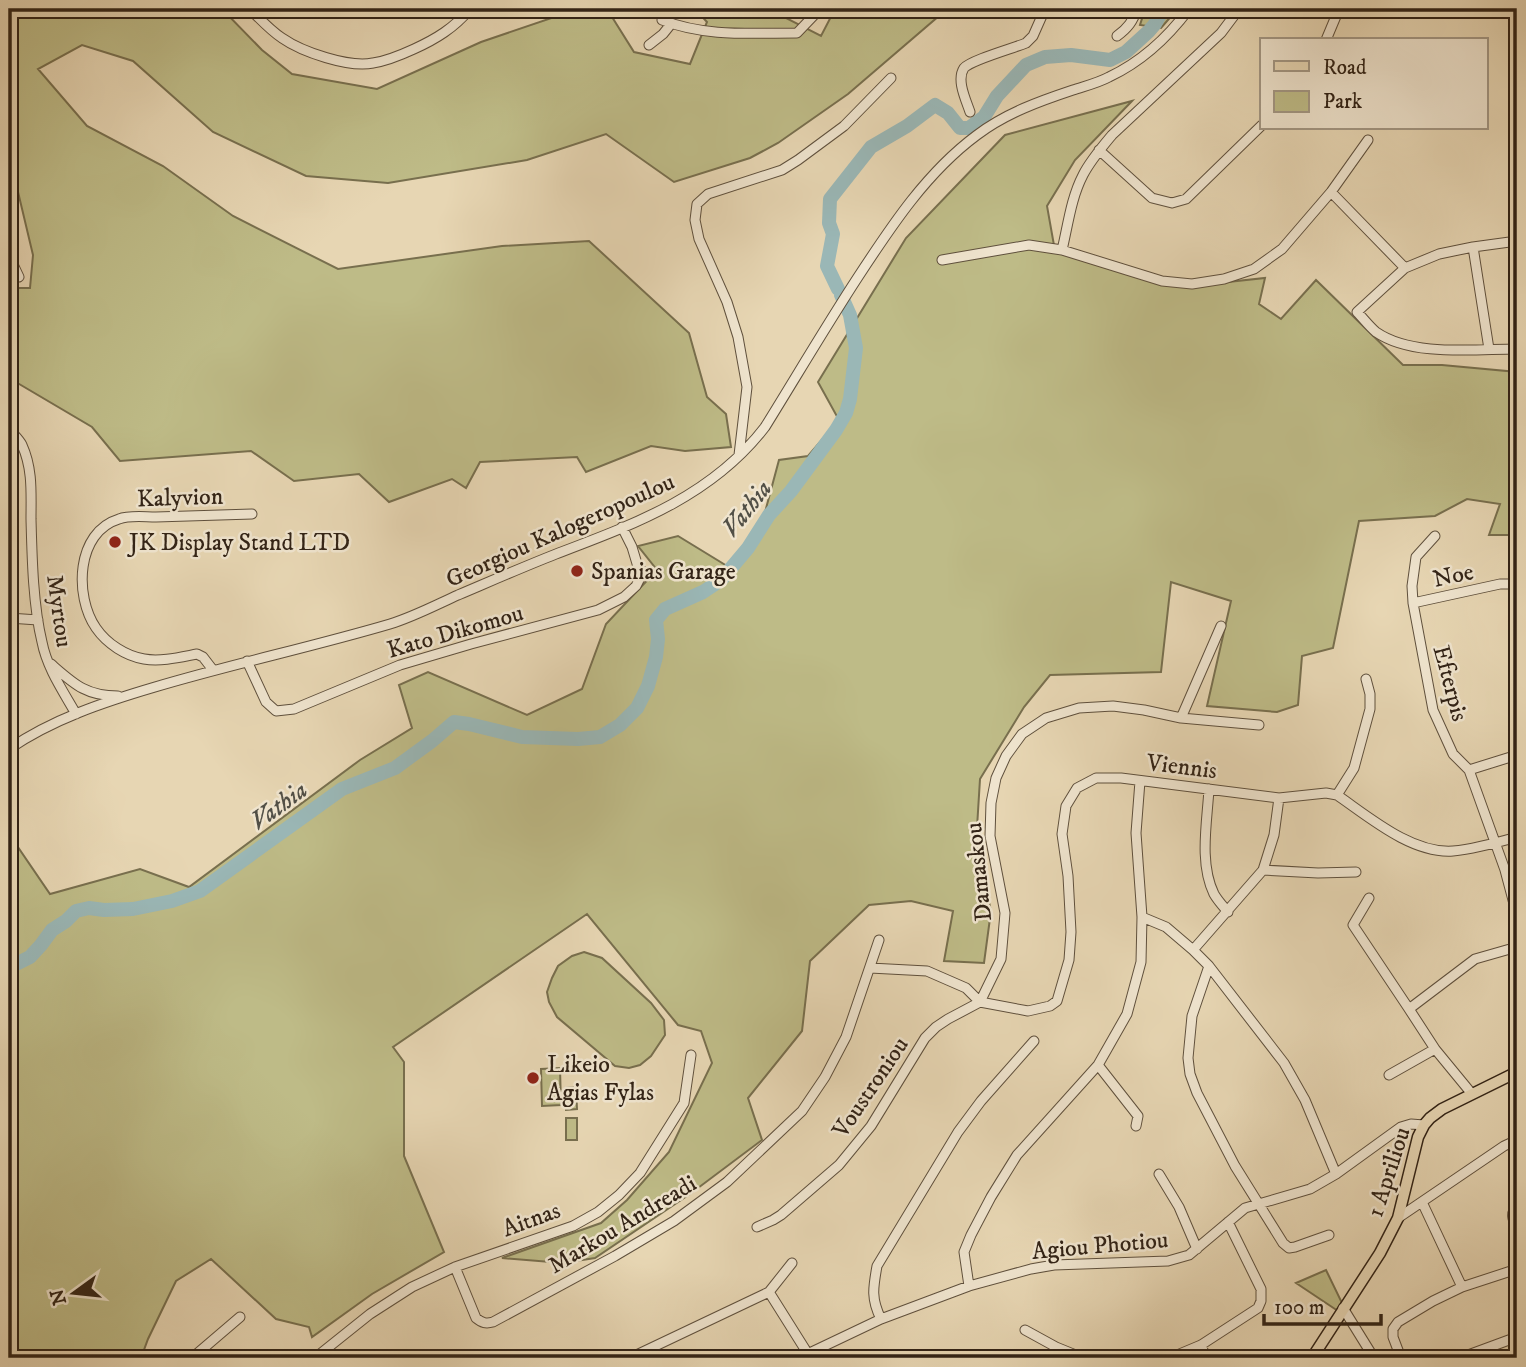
<svg xmlns="http://www.w3.org/2000/svg" width="1526" height="1367" viewBox="0 0 1526 1367" font-family="'IM FELL DW Pica',serif">
<style>
.green{fill:#bebb87;stroke:#786f4e;stroke-width:2}
.lines{fill:none;stroke-linecap:round;stroke-linejoin:round}
.stream{stroke:#707c76;stroke-width:2.5}
.river{stroke:#9ab7b6;stroke-width:14}
.minor-casing{stroke:#5f503d;stroke-width:11}
.major-casing{stroke:#322316;stroke-width:13}
.minor{stroke:#efe4ce;stroke-width:9}
.major{stroke:#e7d6b3;stroke-width:10}
.poi-dot{fill:#8f2418;stroke:#efe4ce;stroke-width:2.5}
.labels{text-anchor:middle;stroke-width:5;stroke-linejoin:round;paint-order:stroke}
.street-label{font-size:24px;fill:#322316;stroke:#efe4ce}
.poi-label{font-size:24px;fill:#322316;stroke:#efe4ce;text-anchor:start}
.water-label{font-size:26px;font-style:italic;fill:#514f46;stroke:#efe4ce}
</style>
<rect width="100%" height="100%" fill="#e7d6b3"/>
<filter id="stains"><feTurbulence type="fractalNoise" baseFrequency=".00286" numOctaves="4"/><feColorMatrix values="0 0 0 0 .2 0 0 0 0 .09 0 0 0 0 .02 0 0 0 .5 -.17"/></filter>
<radialGradient id="worn" r=".72"><stop offset=".6" stop-color="#630" stop-opacity="0"/><stop offset="1" stop-color="#630" stop-opacity=".3"/></radialGradient>
<path class="green" d="M9 9H222L262 50 292 74 377 89 481 42 578 9H607L634 52 690 64 707 22 695 9H776V13L821 36 835 9H939L940 15 848 94 778 143 750 158 674 182 606 134 527 160 388 183 306 176 213 132 133 61 82 45 38 69 87 126 163 166 233 216 338 269 502 246 589 241 689 333 707 397 726 414 731 447 685 451 651 446 586 472 577 457 480 462 466 488 452 479 389 502 359 474 294 481 251 451 120 461 92 427 9 378V288H30L33 255 9 154Z
M1145 9H1170L1174 13 1161 28 1140 25Z
M1132 101 1075 160 1047 206 1055 251 1182 287 1265 278 1259 304 1281 319 1316 280 1403 365H1442L1517 372V535H1489L1500 504 1467 499 1435 516 1359 521 1333 648 1302 656 1298 705 1277 712 1207 706 1231 601 1171 582 1161 672 1050 675 1024 707 980 779 976 844 991 911 984 963 944 961 953 911 911 901 869 905 810 961 802 1031 748 1098 762 1140 690 1194 595 1258 563 1263 502 1258 601 1223 627 1200 669 1152 712 1063 701 1031 678 1025 587 914 393 1047 404 1062V1156L444 1252 372 1294 312 1337 309 1327 276 1319 211 1259 176 1281 148 1339 141 1358H9V834L50 894 140 869 189 887 360 760 412 728 399 685 428 672 527 715 582 689 606 624 657 570 638 546 678 536 732 569 757 542 779 460 808 456 839 420 818 382 906 238 1005 135Z
M584 952 602 958 651 1003 664 1020 665 1035 651 1056 640 1065 629 1068 615 1066 557 1017 549 1002 547 992 552 978 558 966 572 956Z
M560 1068 561 1105 542 1106 541 1069Z
M576 1087 577 1109 566 1110 565 1088Z
M566 1118H577V1140H566Z
M1326 1270 1343 1305 1338 1311 1296 1283Z"/>
<g class="lines">
<path class="stream" d="M838 289 841 295"/>
<path class="river" d="M838 289 827 266 833 234 829 223 830 199 871 147 907 126 935 105 948 113 960 128H969L984 117 997 96 1026 65 1045 57 1071 55 1110 60 1126 52 1149 31 1155 24 1163 9
M9 966 16 964 30 957 41 945 52 930 66 921 76 911 89 908 104 910 133 909 172 901 200 891 342 789 395 768 432 741 454 722 469 724 522 737 578 739 600 737 620 725 637 708 648 686 656 657 658 639 656 620 665 609 703 592 721 580 748 548 769 515 791 491 836 430 846 413 850 399 856 348 850 315 841 295"/>
<defs>
<path id="minor" d="M250 9C260 19 270 30 282 38 302 52 349 68 373 63 387 61 401 55 414 49 436 39 454 28 470 9
M662 20C705 37 751 33 797 33L820 9
M1117 36C1128 28 1133 21 1137 9
M1326 40 1339 9
M649 45 663 34 671 24
M970 112C966 100 956 80 964 68 971 60 1014 48 1026 43L1033 36 1045 9
M1099 150 1152 198 1172 203 1186 199 1262 125
M1331 192 1405 268
M1517 241 1473 247 1439 254 1405 268 1357 312C1363 318 1369 326 1376 332 1412 357 1475 349 1517 349
M1473 247 1489 349
M9 248 11 260 19 277
M1062 250C1068 225 1071 198 1083 175 1090 161 1102 147 1112 135L1221 33 1239 9
M942 260 1029 245 1062 250 1162 281 1192 284 1224 279 1254 269 1282 249 1331 192 1368 140
M9 429C13 434 19 439 22 445 33 469 31 494 31 519 32 557 33 605 42 642 47 668 63 691 76 714
M739 455 747 387 738 337 727 302 699 239 695 220 697 204 708 194 782 170 798 160 844 126 891 78
M1435 536 1416 557 1412 586 1413 603 1433 710 1453 754 1469 770 1505 870 1517 915
M1413 603 1500 584H1511L1517 587
M9 618 38 620
M1517 651 1516 671 1517 694
M247 661 266 702 276 711 294 709 400 665 471 644 598 610 624 597 636 586 643 572 638 567 632 547 622 527
M51 664C74 684 86 696 118 696
M213 670 203 657 197 654C181 657 161 662 144 659 126 656 107 644 96 628 74 596 76 532 119 519 129 515 144 517 156 517 188 516 220 515 252 514
M1181 718 1221 626
M9 749C53 719 104 702 155 687 232 664 312 647 390 624 413 617 436 605 458 595 491 581 523 567 556 554 635 524 712 496 765 427 796 377 826 326 858 277 892 225 927 172 977 135 1006 113 1040 101 1073 90 1085 86 1098 83 1109 77 1141 62 1168 37 1189 9
M1469 770 1517 755
M1209 789C1207 823 1199 863 1214 894 1218 901 1223 906 1228 912
M1337 795 1354 768 1370 709V694L1366 679
M1263 870 1318 873 1356 872
M1369 898 1353 925 1409 1009 1475 959 1517 947
M1142 917 1166 927 1193 950 1209 966 1284 1063 1305 1100 1336 1174
M1193 950 1263 870 1274 835 1279 798
M1209 966 1192 1016 1188 1058 1190 1074 1197 1093 1235 1166 1283 1243 1289 1248 1295 1247 1329 1235
M870 968 927 971 966 988 980 1002
M980 1002 1001 959 1005 913 990 836 991 803 996 778 1006 756 1022 734 1046 718 1079 708 1113 706 1144 710 1181 718 1259 725
M1409 1009 1435 1049
M1098 1065 1138 1116 1136 1126
M1389 1075 1435 1049 1472 1094
M1159 1174 1179 1207 1197 1249
M1422 1202 1462 1287
M1517 1207C1509 1213 1514 1222 1517 1230
M1398 1218 1504 1146 1517 1140
M757 1227 773 1220 781 1215 839 1165 871 1126 925 1038 936 1027 948 1019 980 1002 1028 1011 1050 1006 1057 1001 1069 960 1071 932 1068 876 1062 834 1066 806 1077 788 1096 778H1121L1279 798 1326 793 1337 795C1369 817 1412 854 1453 851 1474 849 1496 843 1517 837
M455 1267 476 1318C482 1323 486 1324 493 1322L615 1256 674 1221 727 1182 802 1111 825 1077 846 1037 879 940
M969 1286 964 1252 971 1235 991 1197 1017 1155 1098 1065 1127 1014 1141 962 1142 917 1136 833 1140 781
M769 1292 792 1263
M1343 1308 1374 1358
M881 1319C871 1299 873 1288 877 1266L958 1132 981 1101 1034 1041
M1025 1330 1056 1347 1083 1358
M1201 1345 1206 1358
M192 1358 240 1317
M315 1358 370 1314 412 1287 455 1267 573 1226 598 1212 619 1195 640 1173 684 1103 691 1055
M630 1358 769 1292 808 1354
M799 1358 881 1319 969 1286 1031 1269 1054 1265 1168 1261 1189 1255 1245 1208 1310 1189 1336 1174 1401 1127 1411 1124 1424 1125
M1170 1358 1201 1345 1258 1308 1261 1301V1289L1228 1222
M1401 1358 1393 1337V1329L1398 1322 1433 1301 1462 1287 1517 1269
M1460 1358 1517 1337"/>
<path id="major" d="M1312 1358 1380 1253 1398 1218 1418 1137 1424 1125 1430 1118 1442 1109 1517 1072"/>
</defs>
<use href="#minor" class="minor-casing"/>
<use href="#major" class="major-casing"/>
<use href="#minor" class="minor"/>
<use href="#major" class="major"/>
</g>
<g class="poi-dot">
<circle cx="115" cy="542" r="7"/>
<circle cx="577" cy="571" r="7"/>
<circle cx="533" cy="1078" r="7"/>
</g>
<g class="labels">
<g class="street-label">
<text transform="translate(180 497) rotate(-2)" y="8">Kalyvion</text>
<text transform="translate(560 530) rotate(-24)" y="8">Georgiou Kalogeropoulou</text>
<text transform="translate(1453 575) rotate(-12)" y="8">Noe</text>
<text transform="translate(60 611) rotate(82)" y="8">Myrtou</text>
<text transform="translate(455 631) rotate(-16)" y="8">Kato Dikomou</text>
<text transform="translate(1451 683) rotate(75)" y="8">Efterpis</text>
<text transform="translate(1182 766) rotate(7)" y="8">Viennis</text>
<text transform="translate(978 872) rotate(-96)" y="8">Damaskou</text>
<text transform="translate(870 1087) rotate(-56)" y="8">Voustroniou</text>
<text transform="translate(1388 1172) rotate(-72)" y="8">1 Apriliou</text>
<text transform="translate(531 1219) rotate(-20)" y="8">Aitnas</text>
<text transform="translate(622 1224) rotate(-31)" y="8">Markou Andreadi</text>
<text transform="translate(1100 1245) rotate(-5)" y="8">Agiou Photiou</text>
</g>
<g class="poi-label">
<text x="129" y="550">JK Display Stand LTD</text>
<text x="591" y="579">Spanias Garage</text>
<text x="547" y="1072">Likeio<tspan x="547" dy="28">Agias Fylas</tspan></text>
</g>
<g class="water-label">
<text transform="translate(746 508) rotate(-52)" y="9">Vathia</text>
<text transform="translate(278 805) rotate(-36)" y="9">Vathia</text>
</g>
</g>
<rect width="1526" height="1367" fill="none" stroke="#e7d6b3" stroke-width="35"/>
<rect x="10" y="10" width="1505" height="1346" fill="none" stroke="#322316" stroke-width="3.5"/>
<rect x="18" y="18" width="1491" height="1332" fill="none" stroke="#322316" stroke-width="2"/>
<rect x="1260" y="38" width="228" height="91" fill="#efe4ce" stroke="#a39784" stroke-width="2"/>
<rect x="1274" y="61" width="35" height="10" fill="#e7d6b3" stroke="#a39784" stroke-width="2"/>
<text x="1323" y="74" font-size="21" fill="#322316">Road</text>
<rect x="1274" y="91" width="35" height="21" fill="#bebb87" stroke="#a39784" stroke-width="2"/>
<text x="1323" y="108" font-size="21" fill="#322316">Park</text>
<g transform="translate(74 1293) rotate(255)" stroke="#efe4ce" stroke-width="5" paint-order="stroke">
<path d="M0-5L12 26L0 18L-12 26Z" fill="#322316"/>
<text y="-10" font-size="19" font-weight="bold" text-anchor="middle" fill="#322316">N</text>
</g>
<path d="M1264 1314v10h117v-10" fill="none" stroke="#322316" stroke-width="3.5"/>
<text x="1274" y="1314" font-size="21" fill="#322316" stroke="#efe4ce" stroke-width="5" paint-order="stroke">100 m</text>
<rect width="100%" height="100%" filter="url(#stains)"/>
<rect width="100%" height="100%" fill="url(#worn)"/>
</svg>
